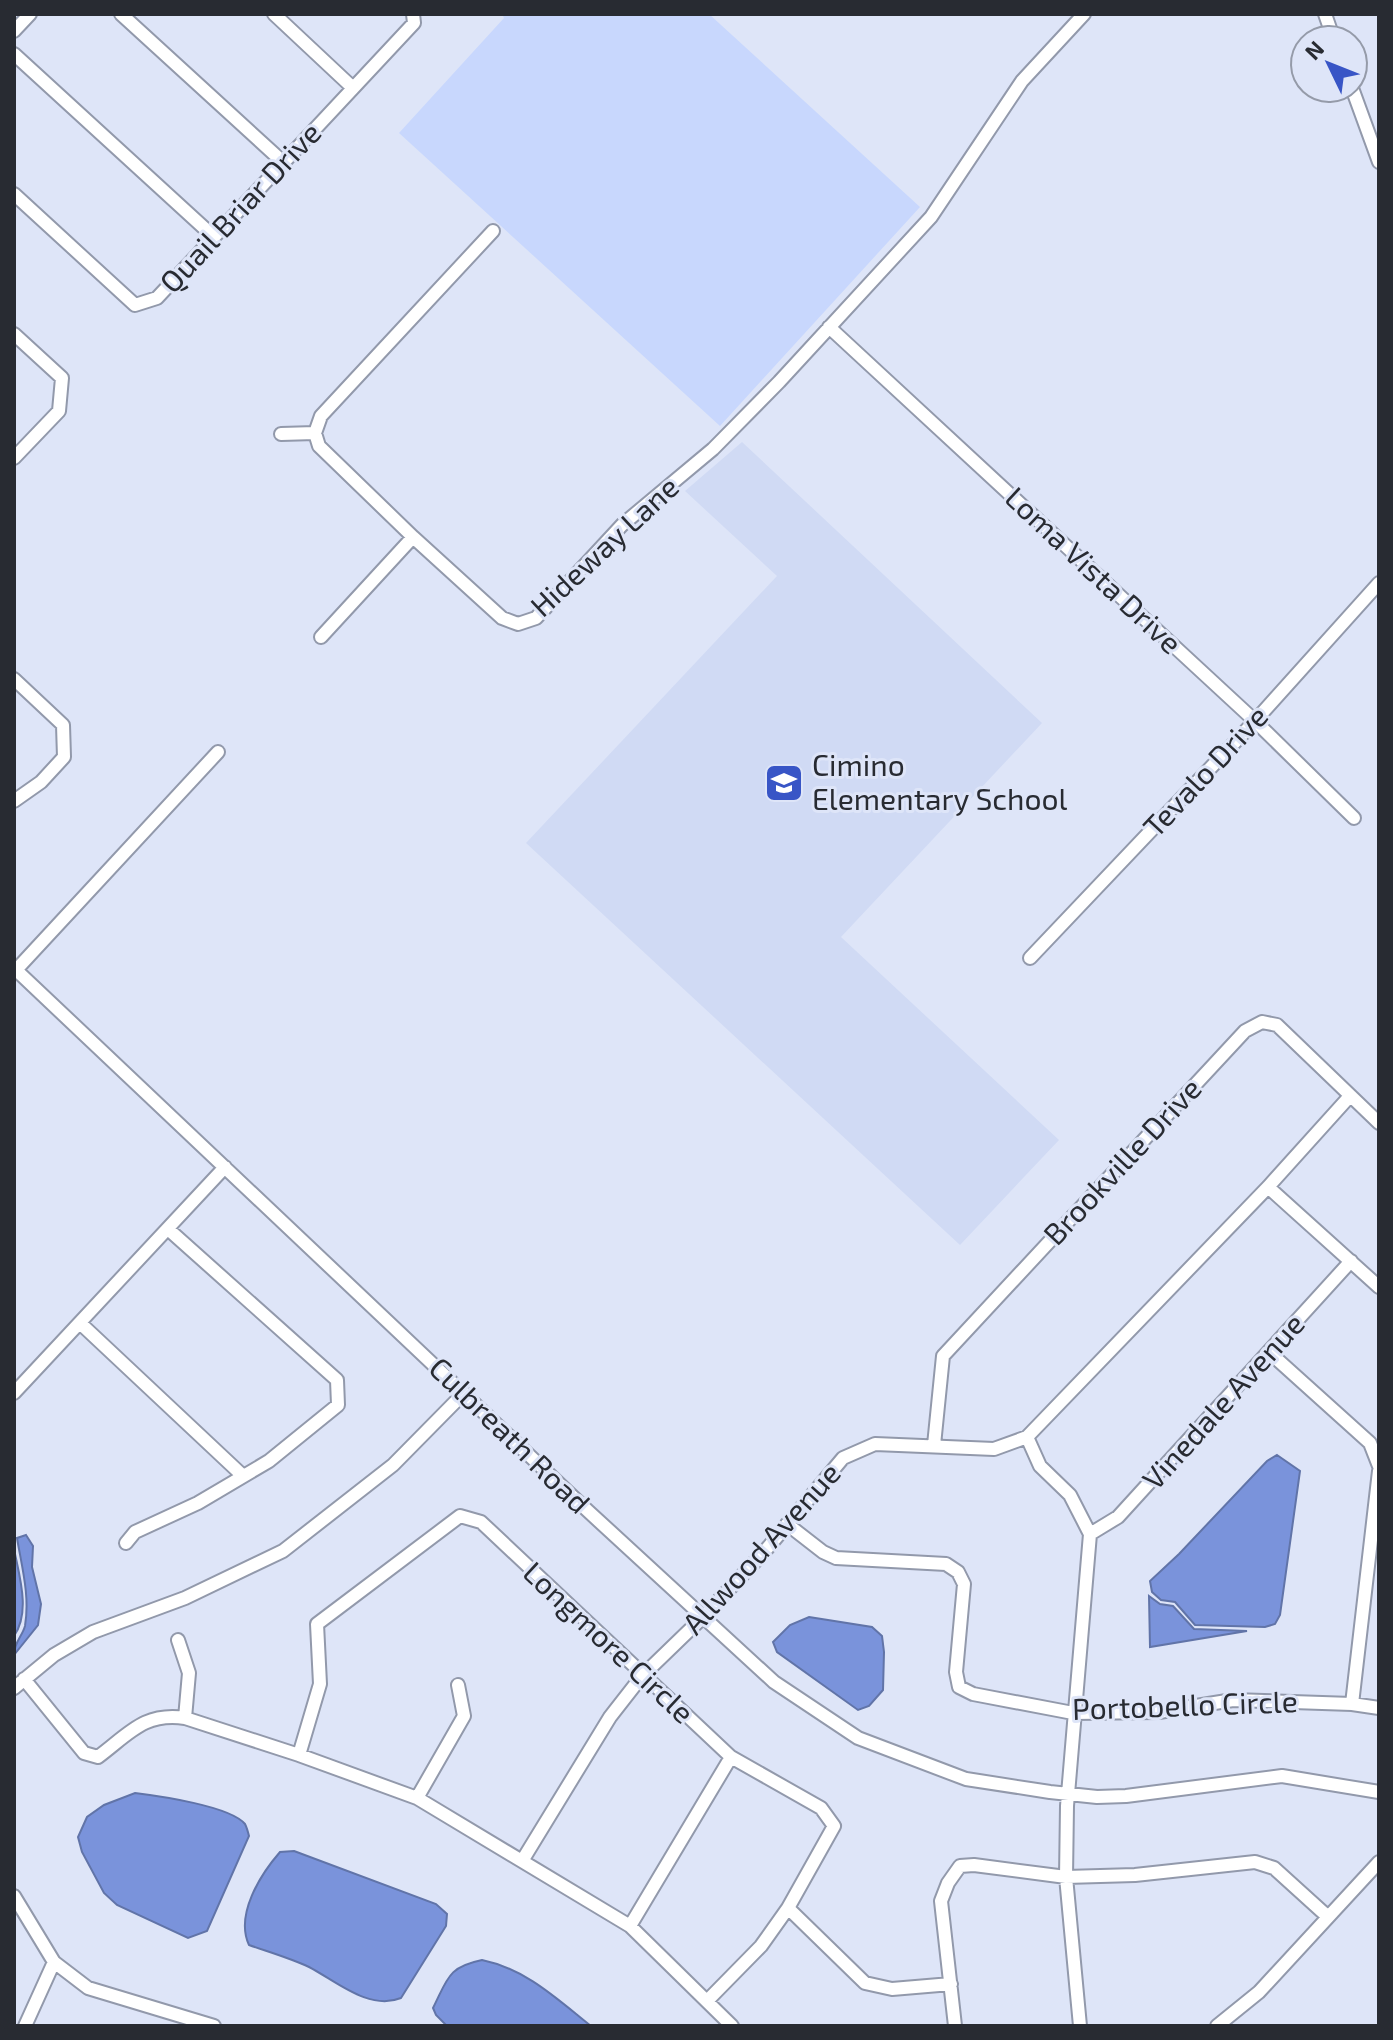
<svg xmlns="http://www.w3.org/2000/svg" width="1393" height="2040" viewBox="0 0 1393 2040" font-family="'Exo 2',sans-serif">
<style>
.built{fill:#d0daf4}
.green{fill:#c8d7fd}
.water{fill:#7a93db;stroke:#6174a8;stroke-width:2}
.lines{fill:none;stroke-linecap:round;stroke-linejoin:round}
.minor-casing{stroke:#9299ab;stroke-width:16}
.minor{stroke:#fff;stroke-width:12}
.labels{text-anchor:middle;stroke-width:6;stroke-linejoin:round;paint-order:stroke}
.street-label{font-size:30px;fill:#282b32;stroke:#dee5f8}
.poi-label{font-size:30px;fill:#282b32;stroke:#dee5f8;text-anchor:start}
</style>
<rect width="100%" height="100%" fill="#dee5f8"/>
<path class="built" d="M742 442 1042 723 841 937 1059 1140 960 1245 526 843 777 576 685 491Z"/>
<path class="green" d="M502 14H709L920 207 720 426 399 133 504 18Z"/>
<path class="water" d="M1277 1455 1300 1471 1280 1615 1275 1624 1265 1627 1195 1625 1175 1602 1161 1600 1152 1592 1150 1581 1179 1554 1267 1461Z
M26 1535 33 1546 32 1567 41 1604 38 1625 14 1655C14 1642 22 1637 25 1626 30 1596 22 1568 17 1538Z
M14 1549C19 1575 31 1612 14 1636Z
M1149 1596 1160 1604 1173 1606 1194 1629 1247 1631 1150 1647Z
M809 1617 872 1627 882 1636 884 1652 883 1690 869 1706 858 1710 777 1652 773 1642 790 1625Z
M135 1793C159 1796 230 1806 245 1824 247 1828 248 1832 249 1836L207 1931 188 1938 117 1905 104 1893 82 1852 78 1837 87 1817 104 1805Z
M294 1851 436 1904 447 1914 446 1926 401 1998C369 2011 336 1981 309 1967 290 1958 269 1952 249 1945 235 1915 260 1875 280 1852Z
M482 1960C526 1969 557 1999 591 2026H447L436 2015 433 2008C448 1978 448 1967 482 1960Z"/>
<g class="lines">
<defs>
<path id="minor" d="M121 14 284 163
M274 14 353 88
M1325 14 1334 40
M14 31 30 14
M14 54 214 237
M1352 88 1379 162
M14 194 135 305 157 298 414 23 413 14
M493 231 321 416 315 433 319 446 413 537 502 618 518 624 536 618 622 525 713 449 779 382 931 217 1022 81 1084 14
M829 327 1255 721 1354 818
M14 334 62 378 59 411 14 458
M281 434 315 433
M321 637 413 537
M14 679 63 725 64 757 41 782 14 801
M1030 958 1255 721 1379 583
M14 968 588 1511 774 1682 858 1738 966 1779 1050 1792 1097 1797 1126 1796 1282 1776 1379 1792
M16 970 218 752
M1268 1187 1379 1287
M80 1323 242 1475
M1270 1353 1370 1443 1379 1466
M14 1393 225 1167
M1027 1437 1040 1466 1070 1495 1090 1534 1067 1806 1066 1877 1080 2026
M934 1445 943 1356 1245 1031 1262 1022 1277 1025 1379 1123
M787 1524 823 1552 836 1558 946 1564 958 1572 964 1584 956 1672 959 1687 973 1694 1073 1713 1159 1712 1233 1700 1352 1704 1379 1708
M1090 1534 1118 1517 1351 1261
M126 1543 135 1532 198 1503 269 1461 338 1405 337 1380 168 1229
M178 1640 189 1673 185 1718
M24 1679 84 1753 98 1757C129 1734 144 1712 185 1718L299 1755 417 1798 630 1926 732 2026
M14 1688 54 1655 93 1632 185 1598 283 1551 393 1465 464 1393
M1352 1704 1379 1471
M299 1755 320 1684 317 1624 460 1516 481 1522 731 1757 821 1808 834 1826 788 1908 761 1946 707 2001
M417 1798 464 1716 458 1685
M522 1861 610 1717 642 1676 703 1617 765 1551 843 1458 875 1444 994 1449 1027 1437 1268 1187 1350 1096
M14 1896 54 1962 88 1988 214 2026
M788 1908 865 1983 892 1989 951 1984
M630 1926 731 1757
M25 2026 54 1962
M955 2026 941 1901 948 1883 960 1866 974 1865 1066 1877 1135 1875 1255 1862 1274 1868 1327 1916
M1217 2026 1259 1992 1379 1862"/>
</defs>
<use href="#minor" class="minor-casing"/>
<use href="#minor" class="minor"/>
</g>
<defs>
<symbol id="school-square" viewBox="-11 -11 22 22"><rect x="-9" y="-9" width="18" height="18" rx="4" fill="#3855c6" stroke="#dee5f8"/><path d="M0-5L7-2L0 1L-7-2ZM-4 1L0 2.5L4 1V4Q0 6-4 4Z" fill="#fff"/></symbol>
</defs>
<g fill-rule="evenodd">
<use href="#school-square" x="762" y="761" width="44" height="44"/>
</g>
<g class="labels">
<g class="street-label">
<text transform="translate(241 208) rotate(-47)" y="10">Quail Briar Drive</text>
<text transform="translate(605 547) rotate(-43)" y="10">Hideway Lane</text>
<text transform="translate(1093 571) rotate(43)" y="10">Loma Vista Drive</text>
<text transform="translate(1206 772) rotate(-47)" y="10">Tevalo Drive</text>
<text transform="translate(1123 1162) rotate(-47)" y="10">Brookville Drive</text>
<text transform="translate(1224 1402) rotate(-48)" y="10">Vinedale Avenue</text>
<text transform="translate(509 1436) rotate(44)" y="10">Culbreath Road</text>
<text transform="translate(762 1549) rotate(-48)" y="10">Allwood Avenue</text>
<text transform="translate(608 1643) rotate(43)" y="10">Longmore Circle</text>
<text transform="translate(1185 1706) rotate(-2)" y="10">Portobello Circle</text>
</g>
<g class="poi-label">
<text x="812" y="776">Cimino<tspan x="812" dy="34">Elementary School</tspan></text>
</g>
</g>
<rect width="1393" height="2040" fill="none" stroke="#282b32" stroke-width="32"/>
<g transform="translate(1329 64) rotate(313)"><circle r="38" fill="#dee5f8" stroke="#959ba9" stroke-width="2"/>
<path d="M0-6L14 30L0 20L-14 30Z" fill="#3855c6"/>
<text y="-12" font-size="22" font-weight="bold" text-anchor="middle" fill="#282b32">N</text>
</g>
</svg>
